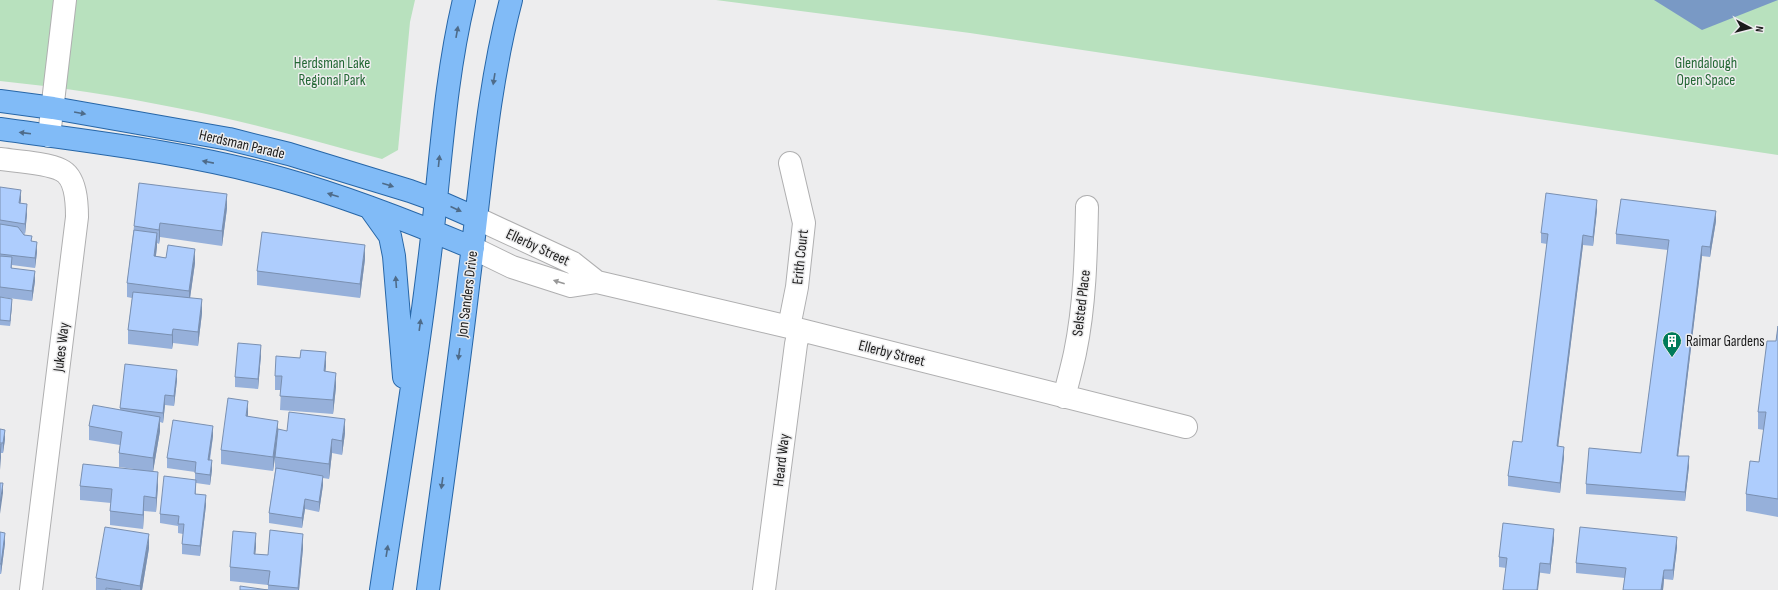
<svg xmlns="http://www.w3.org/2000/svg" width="1778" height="590" viewBox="0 0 1778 590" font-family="'Sofia Sans Condensed',sans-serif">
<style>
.green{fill:#b8e1be}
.water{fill:#7999c5}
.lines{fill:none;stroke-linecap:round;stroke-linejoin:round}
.minor-casing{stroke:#afafb0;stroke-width:24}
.major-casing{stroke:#2766a7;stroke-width:24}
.minor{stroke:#fff;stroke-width:22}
.major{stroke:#81bbf7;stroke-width:22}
.wall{fill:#96b0da}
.shaded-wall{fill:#7a90b1}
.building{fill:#aecdfd;stroke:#7a90b1}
.oneway{fill:#4e6b89}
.oneway2{fill:#989898}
.labels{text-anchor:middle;stroke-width:3;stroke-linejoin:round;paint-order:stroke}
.park-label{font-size:15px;fill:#246835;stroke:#ededee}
.street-label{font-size:15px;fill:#1b1b1b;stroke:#ededee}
.poi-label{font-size:15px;fill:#1b1b1b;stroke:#ededee;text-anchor:start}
</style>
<rect width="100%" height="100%" fill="#ededee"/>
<path class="green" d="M0 0H415L410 22 398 150 382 159C314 141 246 121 177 108 118 96 59 87 0 81Z
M716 0H1778V155L970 33Z"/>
<path class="water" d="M1654 0H1778L1702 30Z"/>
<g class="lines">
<defs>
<path id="minor" d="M49 136 65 0
M0 159C15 161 48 163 61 170 76 177 77 203 77 217L31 590
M476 218 573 263 597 282
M473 248 512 267 571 286 597 282 789 327 1186 427
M789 327 797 287 804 223 790 163
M1064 397C1068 382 1072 367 1075 353 1085 305 1086 255 1087 207
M764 590 796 344 799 330"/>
<path id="major" d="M0 101 53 108 229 139 289 154 410 191 435 200 476 218
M0 129C94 142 191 153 283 179 347 197 411 222 473 248
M370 208 390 236 394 256 404 377
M381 590C397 483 415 377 428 270 440 180 443 88 464 0
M428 590C442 486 457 382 469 278 481 185 487 91 511 0"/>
</defs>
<use href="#minor" class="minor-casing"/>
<use href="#major" class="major-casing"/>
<use href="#minor" class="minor"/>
<use href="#major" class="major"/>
</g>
<path class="wall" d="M0 187 21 200 20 203 27 214 25 234 23 233 32 241 37 252 35 268 12 265V268L35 281 32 301 0 297Z
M227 208 222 246 160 237 159 244 157 243 156 256 195 263 190 298 202 313 198 346 173 343 172 349 128 344V330L132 298 127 297V283L134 226Z
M1597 210 1593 246 1583 245 1558 446 1564 457 1560 493 1508 486V476L1522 442 1547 244 1541 243V233Z
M1716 221 1710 257 1702 256 1678 456 1689 466 1685 501 1586 494V484L1641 453 1668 250 1616 244V234Z
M365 259 360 298 257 285V271Z
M0 297 12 304 10 326 0 325Z
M1778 326V517L1746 511V494L1759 462 1764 430 1758 429V412L1776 341Z
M261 355 258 389 235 387V377Z
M326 366 325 372 336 387 333 414 280 410 281 390H275V376Z
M177 380 174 406 165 405 163 423 160 422V431L153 471 158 486 156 512 144 511 143 529 110 525V511L111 503 80 500V486L134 469 119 467V453L120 445 89 440V426L120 410V408Z
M248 416 278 432 287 431 345 433 342 455 332 453 329 479 323 478V485L319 512 305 509 302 528 269 523V513L275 471V458L273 471 221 464V450Z
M0 429 5 439 3 453H1V458Z
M213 436 210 460 212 470 210 485 196 483V494L206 505 200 556 182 554V544L183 534 178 533V526L160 523V514L195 480V472L167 468V458Z
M0 532 5 543 1 574H0Z
M1554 539 1550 574 1499 567V557Z
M256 547 255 554 268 555 303 548 299 590H268V585L230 581V567Z
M1677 547 1673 580 1664 579 1663 590H1623L1625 578 1576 573V563Z
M149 548 142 590H96V578Z"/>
<path class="shaded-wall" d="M21 190V200L19 213V203Z
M227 194V208L222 246V231Z
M1597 200V210L1593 246V237Z
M27 204V214L25 234V224Z
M1716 211V221L1710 257V247Z
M160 223V237L159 244V230Z
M157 233V247L154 270V256Z
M1583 235V245L1557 456V446Z
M37 242V252L35 268V258Z
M365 245V259L360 298V284Z
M1702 246V256L1677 465V456Z
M195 249V263L189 305V291Z
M35 271V281L32 301V291Z
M12 299V304L10 326V321Z
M202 299V313L198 346V332Z
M173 329V343L172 349V335Z
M261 345V355L258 389V379Z
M326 352V366L324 385V371Z
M177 370V380L174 406V396Z
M336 373V387L333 414V400Z
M165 395V405L163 423V413Z
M248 401V415L246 430V416Z
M160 417V431L153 472V458Z
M345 419V433L342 455V441Z
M278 421V435L273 471V457Z
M213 426V436L208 469V460Z
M5 430V439L3 453V443Z
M332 439V453L329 479V464Z
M1 444V458L0 470V456Z
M1564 447V457L1560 493V483Z
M1689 456V466L1685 501V492Z
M212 460V470L210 485V475Z
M158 472V486L156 512V498Z
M323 476V485L319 512V502Z
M3 483V493L0 514V504Z
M206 495V505L200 556V546Z
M144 496V511L143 529V515Z
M305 499V509L302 528V518Z
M1554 529V539L1550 574V564Z
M5 533V543L1 574V564Z
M256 533V547L254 568V554Z
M149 534V548L142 590H140V586Z
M303 534V548L299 590H298Z
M1677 537V547L1673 580V570Z
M1540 563V573L1538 590H1537Z
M1664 570V579L1663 590H1661Z"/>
<path class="building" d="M139 183 227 194 222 231 160 223 159 230 134 226Z
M0 187 21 190 19 203 27 204 25 224 0 220Z
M1546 193 1597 200 1593 237 1583 235 1557 446 1564 447 1560 483 1508 476 1513 441 1522 442 1548 234 1541 233Z
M1621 199 1716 211 1710 247 1702 246 1677 456H1689L1685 492 1586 484 1589 448 1641 453 1669 240 1616 234Z
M0 224 18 227 24 235 32 236 31 241 37 242 35 258 0 254Z
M134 230 157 233 154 256 166 258 168 245 195 249 189 291 127 283Z
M262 232 365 245 360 284 257 271Z
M0 256 12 257 11 268 35 271 32 291 0 287Z
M133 292 202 299 198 332 173 329 172 335 128 330Z
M0 297 12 299 10 321 0 320Z
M1778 326V499L1746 494 1750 461 1759 462 1766 412H1758L1767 341H1776Z
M238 343 261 345 258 379 235 377Z
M301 350 326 352 324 371 336 373 333 400 280 396 282 376H275L276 356 300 358Z
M125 364 177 370 174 396 165 395 163 413 120 408Z
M228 398 248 401 246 416 278 421 273 457 221 450Z
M93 405 160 417 153 458 119 453 122 432 89 426Z
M289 412 345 419 342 441 332 439 329 464 275 457 278 429 287 431Z
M173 420 213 426 208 460H212L210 475 195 473 196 462 167 458Z
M0 429 5 430 3 443H0Z
M0 444H1L0 456Z
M83 464 158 472 156 498 144 496 143 515 110 511 112 489 80 486Z
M276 468 323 476 319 502 305 499 302 518 269 513Z
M164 476 196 480 195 494 206 495 200 546 182 544 184 524H178L179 516 160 514Z
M0 483H3L0 504Z
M1503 523 1554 529 1550 564 1540 563 1537 590H1503L1507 558 1499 557Z
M105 527 149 534 140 586 96 578Z
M1580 527 1677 537 1673 570H1664L1661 590H1623L1626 568 1576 563Z
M270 530 303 534 298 588 268 585 270 571 230 567 233 531 256 533 254 554 268 555Z
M0 532 5 533 1 564H0Z
M240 586 268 590H240Z
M106 588 121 590H106Z"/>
<defs><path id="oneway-solid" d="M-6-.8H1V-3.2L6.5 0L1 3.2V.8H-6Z"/></defs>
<g class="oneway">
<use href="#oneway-solid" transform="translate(457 32) rotate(-80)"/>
<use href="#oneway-solid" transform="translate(494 79) rotate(99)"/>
<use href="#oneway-solid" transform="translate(80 113) rotate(10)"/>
<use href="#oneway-solid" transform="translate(25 133) rotate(-173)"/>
<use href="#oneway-solid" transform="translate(439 161) rotate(-84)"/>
<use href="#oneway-solid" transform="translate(208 162) rotate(-169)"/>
<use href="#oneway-solid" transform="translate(388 185) rotate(17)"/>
<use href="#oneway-solid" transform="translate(333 195) rotate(-162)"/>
<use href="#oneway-solid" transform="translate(456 209) rotate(24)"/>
<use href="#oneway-solid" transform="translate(396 282) rotate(-94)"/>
<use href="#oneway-solid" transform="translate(420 325) rotate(-82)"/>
<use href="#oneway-solid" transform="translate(459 354) rotate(98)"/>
<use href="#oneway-solid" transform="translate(442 483) rotate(98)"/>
<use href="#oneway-solid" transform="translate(387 551) rotate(-81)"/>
</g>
<use class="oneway2" href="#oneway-solid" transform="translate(559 282) rotate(-162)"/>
<defs>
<symbol id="building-pin" viewBox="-11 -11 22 30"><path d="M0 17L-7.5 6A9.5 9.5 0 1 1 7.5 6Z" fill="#007b59" stroke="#ededee"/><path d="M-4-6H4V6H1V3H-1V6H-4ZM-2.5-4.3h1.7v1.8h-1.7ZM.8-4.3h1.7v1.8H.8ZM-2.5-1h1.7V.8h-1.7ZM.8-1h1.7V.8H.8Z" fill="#fff"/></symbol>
</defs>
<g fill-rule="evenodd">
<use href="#building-pin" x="1661" y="330" width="22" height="30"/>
</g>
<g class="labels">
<g class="park-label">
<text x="332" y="68">Herdsman Lake<tspan x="332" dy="17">Regional Park</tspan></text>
<text x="1706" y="68">Glendalough<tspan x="1706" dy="17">Open Space</tspan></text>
</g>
<g class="street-label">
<text transform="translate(242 144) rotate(13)" y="5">Herdsman Parade</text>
<text transform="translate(538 247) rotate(25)" y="5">Ellerby Street</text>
<text transform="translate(800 257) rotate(-84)" y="5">Erith Court</text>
<text transform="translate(467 294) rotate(-83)" y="5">Jon Sanders Drive</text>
<text transform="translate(1081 303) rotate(-83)" y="5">Selsted Place</text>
<text transform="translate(61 347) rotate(-83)" y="5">Jukes Way</text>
<text transform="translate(892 353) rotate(14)" y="5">Ellerby Street</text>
<text transform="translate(781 460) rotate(-83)" y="5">Heard Way</text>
</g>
<g class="poi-label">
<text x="1686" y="346">Raimar Gardens</text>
</g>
</g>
<g transform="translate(1750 28) rotate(97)" stroke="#ededee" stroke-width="3" paint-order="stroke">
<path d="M0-3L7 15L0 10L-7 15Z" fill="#1b1b1b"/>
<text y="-6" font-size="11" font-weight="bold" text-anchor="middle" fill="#1b1b1b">N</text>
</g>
</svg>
